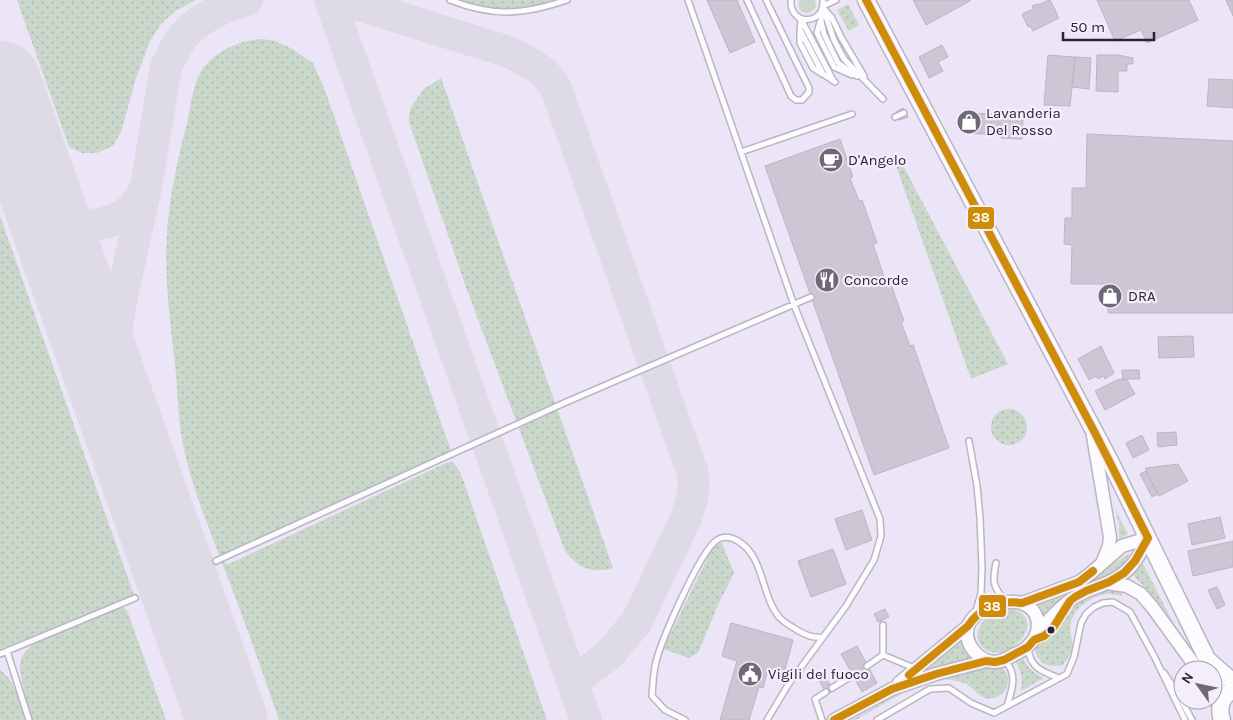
<svg xmlns="http://www.w3.org/2000/svg" width="1233" height="720" viewBox="0 0 1233 720" font-family="Karla,sans-serif">
<style>
.grass{fill:url(#grass-dots)}
.garden{fill:#cad7cb}
.lines{fill:none;stroke-linecap:round;stroke-linejoin:round}
.taxiway{stroke:#dfdbe6;stroke-width:32}
.runway{stroke:#dfdbe6;stroke-width:81}
.building{fill:#cdc7d5;stroke:#bbb6c4}
.service-casing{stroke:#bab5c3;stroke-width:8}
.tertiary-casing{stroke:#bab5c3;stroke-width:15}
.primary-casing{stroke:#bab5c3;stroke-width:19}
.service{stroke:#fcfbfe;stroke-width:5}
.tertiary{stroke:#fcfbfe;stroke-width:12}
.primary{stroke:#fcfbfe;stroke-width:16}
.bus-1-casing{stroke:#f4eefc;stroke-width:11}
.bus-1{stroke:#ce8c0a;stroke-width:8}
.bus-dot{fill:#2b2532;stroke:#f4eefc;stroke-width:2}
.labels{text-anchor:middle;stroke-width:4.5;stroke-linejoin:round;paint-order:stroke}
.poi-label{font-size:15px;fill:#2b2532;stroke:#f4eefc;text-anchor:start}
.line-badge{stroke:#f4eefc;stroke-width:2}
.badge-label{font-size:14px;text-anchor:middle;font-weight:bold;fill:#fff}
</style>
<defs>
<pattern id="grass-dots" width="8" height="8" patternUnits="userSpaceOnUse" patternTransform="scale(1.25)"><rect width="8" height="8" fill="#cad7cb"/><path d="M2 2h.1M6 6h.1" fill="none" stroke="#aeb8af" stroke-width="1.8" stroke-linecap="round"/></pattern>
</defs>
<rect width="100%" height="100%" fill="#ece5f7"/>
<path class="grass" d="M17 0H196L175 11 160 25 150 41 136 78 121 132 113 146 97 153H82L69 147Z
M453 0H553L554 3 514 12 486 9Z
M848 4 859 25 849 31 837 10Z
M262 39 276 41 292 49 313 63 325 90 451 451 224 555V562L227 564 233 562 446 463 451 462 454 463 461 474 547 720H279C262 670 244 620 225 570 210 531 193 491 184 449 178 424 178 399 176 374 171 327 164 281 167 234 169 198 178 158 187 123 190 109 193 87 199 75 211 53 238 40 262 39Z
M441 78 613 568C591 574 578 568 565 551L468 293 409 122V114L412 106 418 97 424 89Z
M899 158 1008 364 971 379 894 160Z
M0 216 135 598 0 654Z
M991 427a18 18 0 1 1 36 0a18 18 0 1 1-36 0Z
M1115 509 1128 534 1119 539V524Z
M722 543 734 573 718 605 698 653 689 658 663 649 710 553 716 545Z
M1130 553C1120 574 1110 575 1090 582L1116 562Z
M1141 560 1180 636 1150 593 1132 574Z
M1074 591 1057 603 1043 616 1040 609 1036 603 1057 598Z
M1105 591H1115L1122 593V596C1118 595 1114 594 1110 594 1094 595 1074 606 1071 623 1069 630 1072 636 1072 643 1073 651 1068 658 1063 665 1049 668 1039 665 1035 650 1038 641 1048 637 1054 631 1064 621 1072 607 1083 599 1090 594 1098 592 1105 591Z
M123 607 127 610 166 720H0V670C8 676 12 682 16 691L24 689C19 667 15 658 35 643L118 608Z
M1011 609C1051 618 1008 666 985 649 971 639 979 621 992 614 998 610 1004 609 1011 609Z
M961 640 963 646 972 659 920 676Z
M1022 656C1028 668 1032 672 1044 678L1021 691C1023 676 1021 671 1014 659Z
M1000 665C1012 675 1011 693 994 698 979 702 974 685 961 682 955 681 949 679 942 679 922 679 875 709 856 720H852L903 691 946 673Z"/>
<path class="garden" d="M799 0H815L816 7C808 18 796 13 799 0Z"/>
<g class="lines">
<path class="taxiway" d="M330 0 586 720
M343 0 512 53C527 62 544 69 553 84 557 89 559 96 561 102L688 460C690 465 693 470 693 476 696 491 690 506 685 520L637 621 610 654 573 682
M41 198C48 205 54 212 62 217 85 231 117 225 135 205 139 200 142 194 145 188
M122 426 116 403 115 390V345L120 306 146 187 166 67C171 57 175 48 181 39 197 19 223 7 247 0"/>
<path class="runway" d="M0 81 227 720"/>
</g>
<path class="building" d="M707 0H737L755 42 730 53Z
M913 0H970V1L926 25Z
M1049 0H1050L1059 18 1033 31 1030 26 1028 27 1022 14 1033 9 1032 6 1038 4V5Z
M1097 0H1189L1198 20 1147 43 1141 30 1115 41Z
M1226 0H1233V16Z
M942 45 948 57 938 62 943 71 929 78 919 57Z
M1048 55 1075 57 1070 106 1044 105Z
M1097 55H1118L1133 58V64H1127V71H1118V92L1096 91Z
M1075 57 1091 58 1089 89 1072 87Z
M1209 79 1233 80V108L1207 106Z
M903 108 908 117 900 120 896 112Z
M967 113 997 114V118H1002V115L1012 116V118L1023 119 1022 139 1001 138 1000 135 966 133Z
M1087 134 1233 141V313H1108L1107 284H1071L1072 245 1064 244 1065 218H1072V188H1086Z
M840 139 853 177 850 178 859 201 862 200 877 243 873 244 885 280 889 279 904 321 901 322 910 346 913 345 949 448 874 475 765 166Z
M1193 336 1194 357 1159 358 1158 337Z
M1101 346 1114 373 1105 379 1104 376 1098 379 1096 376 1089 380 1078 359Z
M1122 370H1139L1140 379H1123Z
M1123 379 1127 380 1135 394 1105 410 1095 391 1117 380Z
M1176 432 1177 445 1158 447 1157 433Z
M1142 435 1149 450 1133 458 1126 443Z
M1178 464 1188 481 1159 496 1146 471V468Z
M1146 471 1158 494 1152 497 1140 474Z
M862 510 872 540 846 550 835 519Z
M1220 517 1225 538 1192 545 1188 524Z
M1233 541V567L1193 576 1188 551Z
M833 549 846 584 811 597 798 561Z
M1217 587 1225 605 1217 609 1208 590Z
M885 609 889 617 878 622 874 614Z
M731 623 793 640 784 673 768 669 763 688 759 687 749 720H720L737 661 722 656Z
M857 646 877 683 862 692 841 654Z
M824 675 833 691 827 695 818 678Z"/>
<g class="lines">
<defs>
<path id="service" d="M450 0C493 17 523 15 567 0
M688 0 794 305 880 519 881 536 874 560 846 606 788 685 767 720
M747 0 791 96 796 100H802L809 92V88L766 0
M791 0C789 26 825 26 823 0
M823 6 836 0
M823 8 834 40 844 59 883 99
M824 9 832 18 841 37 864 76
M822 11 821 21 824 34 838 63 857 76
M798 17 801 20 800 30 823 74 835 82
M802 21 833 80
M820 22 817 33 834 67 852 75
M800 31V43L813 68 822 74
M895 117 904 113
M741 152 852 114
M969 441 977 486 980 517 982 568 981 593 976 611
M216 561 564 403 811 297
M996 563C992 583 993 586 1005 601
M883 625V655
M1037 639C1049 636 1057 622 1063 612
M1028 648C1030 668 1043 672 1059 678
M7 651 29 720
M0 654 135 598
M1005 661C1018 674 1012 690 1007 706
M867 666 883 655 914 668
M1164 673 1178 694 1192 720
M832 688 853 675
M685 720 665 710 652 696C653 685 653 673 656 662 661 641 700 551 717 540 723 536 731 537 738 541 764 556 761 595 779 617 783 622 791 626 797 630 806 635 812 638 822 637
M822 720 815 699 826 692
M877 720 930 689 949 688 971 703 994 713 1067 674 1074 657 1081 623 1086 614 1094 607 1103 603 1113 602 1130 612 1154 656 1185 720"/>
<path id="tertiary" d="M1093 436 1110 537 1109 546 1103 561
M1107 583 1127 586 1141 594 1153 608 1198 670
M1005 602C1011 602 1016 601 1021 603 1041 609 1043 632 1028 646 1025 649 1020 652 1015 654 1008 658 1002 662 994 662 978 661 963 643 968 626 973 612 993 604 1005 602Z
M1022 603 1079 582 1091 573 1122 546 1148 538
M1038 631C1049 620 1059 608 1072 599 1083 591 1095 588 1107 583 1130 573 1138 559 1148 538
M899 683 968 626
M834 720 892 689 936 674 986 661"/>
<path id="primary" d="M866 0 1110 461 1207 659 1211 670
M1207 659 1233 682
M1213 677 1221 703
M1222 720C1218 707 1221 697 1233 690"/>
</defs>
<use href="#service" class="service-casing"/>
<use href="#tertiary" class="tertiary-casing"/>
<use href="#primary" class="primary-casing"/>
<use href="#service" class="service"/>
<use href="#tertiary" class="tertiary"/>
<use href="#primary" class="primary"/>
<defs>
<path id="bus-1" d="M909 675 968 626C981 607 999 600 1022 603L1079 582 1093 571
M834 720 892 689 936 674 986 661 995 662 1004 660 1028 647 1034 640 1044 636 1053 628 1070 601 1075 597 1086 591 1109 582 1124 573 1135 561 1148 538 1095 433 866 0"/>
</defs>
<use href="#bus-1" class="bus-1-casing"/>
<use href="#bus-1" class="bus-1"/>
</g>
<defs>
<symbol id="shop-disc" viewBox="-11 -11 22 22"><circle r="9.5" fill="#6f6877" stroke="#f4eefc"/><path d="M-5-2.5h2.3a2.7 3.5 0 0 1 5.4 0H5L5.5 6h-11ZM-1.5-2.5h3a1.5 2.3 0 0 0-3 0Z" fill="#fff"/></symbol>
<symbol id="cafe-disc" viewBox="-11 -11 22 22"><circle r="9.5" fill="#6f6877" stroke="#f4eefc"/><path d="M-5.5-4.5H6V0H3Q3 3.5 0 3.5H-2.5Q-5.5 3.5-5.5 0ZM3-3.2v2h1.7v-2ZM-6 4.5H4V6H-6Z" fill="#fff"/></symbol>
<symbol id="restaurant-disc" viewBox="-11 -11 22 22"><circle r="9.5" fill="#6f6877" stroke="#f4eefc"/><path d="M-5-6h1v4h1v-4h1v4h1v-4h1v5L-1.5 .5V6h-2V.5L-5-1ZM5-6V6H3V1.5H1.5Q1.5-4 5-6Z" fill="#fff"/></symbol>
<symbol id="civic-disc" viewBox="-11 -11 22 22"><circle r="9.5" fill="#6f6877" stroke="#f4eefc"/><path d="M-.6-6.5H3V-4.5H.6V-3L4-1V1h2V6H-6V1h2V-1L-.6-3ZM-1.2 2.5V6h2.4V2.5Z" fill="#fff"/></symbol>
</defs>
<g fill-rule="evenodd">
<use href="#shop-disc" x="955" y="108" width="28" height="28"/>
<use href="#cafe-disc" x="817" y="146" width="28" height="28"/>
<use href="#restaurant-disc" x="813" y="266" width="28" height="28"/>
<use href="#shop-disc" x="1096" y="282" width="28" height="28"/>
<use href="#civic-disc" x="736" y="660" width="28" height="28"/>
</g>
<circle class="bus-dot" cx="1051" cy="630" r="4.5"/>
<g class="labels">
<g class="poi-label">
<text x="986" y="118">Lavanderia<tspan x="986" dy="17">Del Rosso</tspan></text>
<text x="848" y="165">D'Angelo</text>
<text x="844" y="285">Concorde</text>
<text x="1128" y="301">DRA</text>
<text x="768" y="679">Vigili del fuoco</text>
</g>
</g>
<g class="line-badge">
<rect x="967" y="206" width="28" height="24" rx="5" fill="#ce8c0a"/>
<rect x="978" y="594" width="29" height="24" rx="5" fill="#ce8c0a"/>
</g>
<g class="badge-label">
<text x="981" y="222">38</text>
<text x="992" y="611">38</text>
</g>
<g transform="translate(1198 685) rotate(303)"><circle r="24" fill="#f4eefc" stroke="#a49eab"/>
<path d="M0-4L9 19L0 12L-9 19Z" fill="#6f6877"/>
<text y="-8" font-size="14" font-weight="bold" text-anchor="middle" fill="#2b2532">N</text>
</g>
<path d="M1063 32v8h91v-8" fill="none" stroke="#2b2532" stroke-width="2.5"/>
<text x="1070" y="32" font-size="15" fill="#2b2532" stroke="#f4eefc" stroke-width="4" paint-order="stroke">50 m</text>
</svg>
